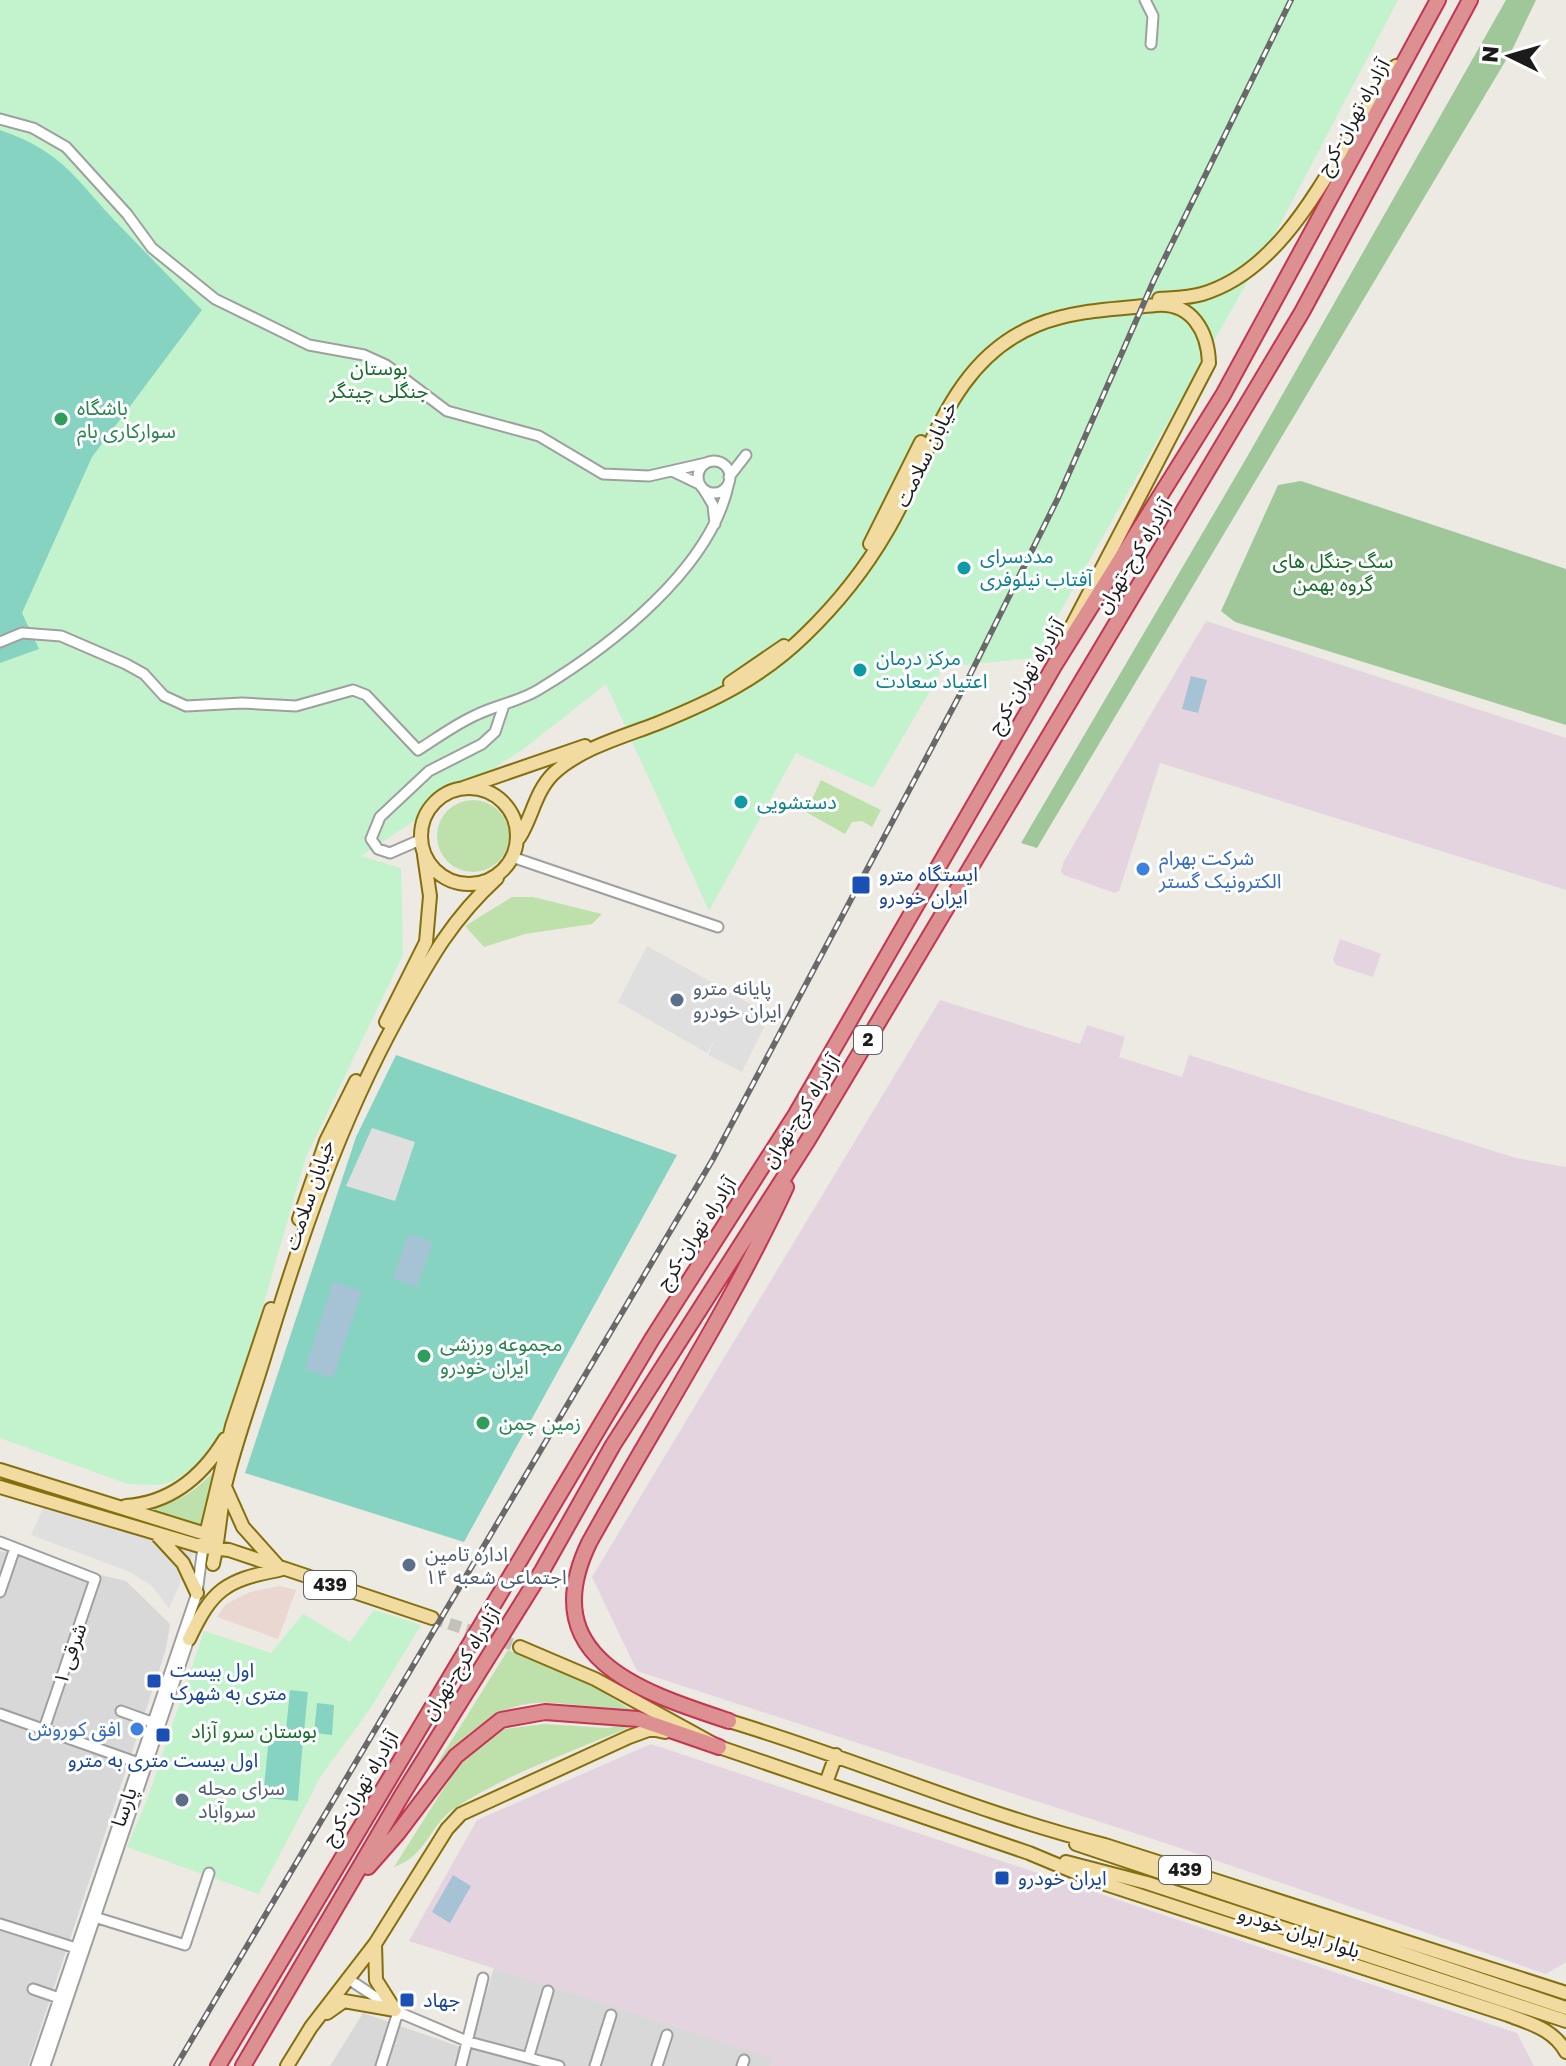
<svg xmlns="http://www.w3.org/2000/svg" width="1566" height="2066" viewBox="0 0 1566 2066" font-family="'Golos Text','Noto Sans Arabic',sans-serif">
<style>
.residential{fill:#d9d8d8}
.commercial{fill:#ebd7d2}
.industrial{fill:#e4d4df}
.grass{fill:#bee1ac}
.forest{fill:#a0c79a}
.park{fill:#c2f3cd}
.pitch{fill:#87d3c2}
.parking{fill:#dfdfdf}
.water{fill:#a6c3d5}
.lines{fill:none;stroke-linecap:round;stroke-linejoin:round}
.major-tunnel{stroke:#c2c1ba;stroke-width:12;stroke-dasharray:12 6;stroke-linecap:butt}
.minor-casing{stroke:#9f9f9f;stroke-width:13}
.major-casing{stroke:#846f0f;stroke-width:16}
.highway-casing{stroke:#c33550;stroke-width:18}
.minor{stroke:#fff;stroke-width:9}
.major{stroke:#f1dba1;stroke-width:12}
.highway{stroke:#dc9092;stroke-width:14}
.rail-casing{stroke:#696969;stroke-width:6}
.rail{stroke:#fff;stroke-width:3;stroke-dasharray:9;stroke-linecap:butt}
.leisure-dot{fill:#2e9e5b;stroke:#fff;stroke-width:3}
.culture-dot{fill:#0f9aa8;stroke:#fff;stroke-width:3}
.shop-dot{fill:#3f7fe0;stroke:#fff;stroke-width:3}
.transit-dot{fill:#1a4fb4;stroke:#fff;stroke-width:3}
.service-dot{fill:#5c6f8a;stroke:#fff;stroke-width:3}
.labels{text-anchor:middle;stroke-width:6;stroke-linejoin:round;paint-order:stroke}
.shield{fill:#fff;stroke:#5f5f5f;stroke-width:2}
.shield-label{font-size:18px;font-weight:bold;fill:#1b1b1b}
.street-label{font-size:20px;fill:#1b1b1b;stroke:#fff}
.park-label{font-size:20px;fill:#166c2a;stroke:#fff}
.leisure-label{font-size:20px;fill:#27864d;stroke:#fff;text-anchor:start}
.culture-label{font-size:20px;fill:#0d838f;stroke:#fff;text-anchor:start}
.shop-label{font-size:20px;fill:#366cbe;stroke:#fff;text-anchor:start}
.transit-label{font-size:20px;fill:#164399;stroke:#fff;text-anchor:start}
.service-label{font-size:20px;fill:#4e5e75;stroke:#fff;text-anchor:start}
</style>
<rect width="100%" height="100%" fill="#eceae2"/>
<path class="residential" d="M0 1551 126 1581 170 1624 166 1649 28 2066H0Z
M494 1968 773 2058 770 2066H330L363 2013 469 2050Z"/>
<path class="commercial" d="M278 1586 296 1590 278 1639 217 1617 226 1604 250 1592Z"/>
<path class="industrial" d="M1206 621 1566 738V890L1160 763 1119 891 1115 893 1064 875 1061 872 1064 861Z
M1340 939 1381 954 1373 977 1336 965 1333 960Z
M940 1000 1080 1044 1087 1025 1125 1037 1119 1057 1182 1077 1189 1055 1516 1158 1566 1167V1962L1546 1974 1174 1846 637 1671 592 1577Z
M651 1744 1517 2033 1534 2066H770L772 2058 409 1941 477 1820Z"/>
<path class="grass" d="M821 780 881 810 872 827 862 821 852 822 845 834 806 812Z
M437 836a36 36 0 1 1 72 0a36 36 0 1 1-72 0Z
M512 897H533L602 914 592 924 525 934 484 947 465 926Z
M222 1461 202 1526 140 1508C176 1506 200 1490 222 1461Z
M508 1650 581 1679 637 1713C529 1700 512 1684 433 1770Z
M545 1724 606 1728 637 1724C577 1750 510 1772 455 1808 428 1826 428 1855 394 1867L466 1753 495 1730Z"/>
<path class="forest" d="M1506 0H1536L1512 50 1037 848 1021 843 1247 457Z
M1301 481 1566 569V725L1235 622 1221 611 1278 485Z"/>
<path class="park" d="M0 0H1398L1278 228 1034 658 944 667 873 788 796 753 709 911 606 684 526 747 361 856 401 868 403 955 306 1157 228 1427 199 1464 171 1482 157 1485 128 1484 0 1438Z
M374 1610 421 1625 370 1709 321 1776 259 1894 127 1847 147 1800 204 1631 271 1653 303 1614 350 1642Z"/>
<path class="pitch" d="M0 130C65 153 75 179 119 225 147 254 174 282 202 310L92 457 22 613 39 649 0 663Z
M396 1055 677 1155 464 1542 245 1473 356 1137Z
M290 1690 308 1692 304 1732 286 1730Z
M317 1703 334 1705 332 1735 314 1733Z
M269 1736 303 1739 298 1801 263 1798Z"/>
<path class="parking" d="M647 946 770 1015 742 1072 708 1055 716 1037 707 1053 618 1002Z
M372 1128 415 1142 395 1201 346 1186Z
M44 1506 194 1552 169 1608 151 1585 128 1571 31 1535Z"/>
<path class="water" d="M1191 676 1207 680 1198 713 1182 709Z
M408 1234 433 1242 417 1287 393 1279Z
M333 1282 362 1291 333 1378 305 1369Z
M453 1875 471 1886 450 1923 432 1912Z"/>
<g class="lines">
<path class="major-tunnel" d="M432 1618 520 1647"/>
<defs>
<path id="minor" d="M1145 0 1153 16 1151 44
M0 119 33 128 66 147 127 214 152 248 215 299 309 345 364 355 386 365 447 411 539 436 603 474 649 476 706 463
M698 477a16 16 0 1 1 32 0a16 16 0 1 1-32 0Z
M674 472 699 484
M729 477 746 455
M704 490 713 505 715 524
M0 642 22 633 61 636 126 664 144 674 164 696 186 706 242 703 296 706 353 690 366 695 418 750C437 738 456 724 476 715 496 705 518 702 538 690 611 646 712 568 729 482
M420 840 390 853 378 849 371 839 380 817 429 771 482 744 495 732 503 708
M515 858 718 927
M0 1542 95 1579 44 1729
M0 1592 15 1548
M121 1711 157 1724
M0 1714 144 1765
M88 1915 185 1945 209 1873
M0 1924 79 1949
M347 1978 398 2012 469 2042 559 2066
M33 1989 59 1998
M529 2056 548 1991
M36 2066 197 1593 203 1547
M45 2066 191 1633
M381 2066 398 2012
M461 2066 483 1978
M595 2066 611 2015
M657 2066 667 2035
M742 2066 744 2060"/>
<path id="major" d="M1159 299C1173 298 1189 298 1202 294 1297 266 1339 139 1396 66
M870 544 921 442
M730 683 784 646
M421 836a48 48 0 1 1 96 0a48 48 0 1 1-96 0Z
M463 788 585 746
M519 838C532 818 535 792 553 774 579 749 622 737 656 724 713 701 761 678 805 635 837 604 865 569 887 531 931 457 948 361 1037 325 1074 310 1116 309 1156 305 1192 302 1208 332 1209 363L1065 639
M386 1022 426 942 430 896 424 855
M299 1219 326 1141 356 1081
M0 1470 212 1536
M0 1487 203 1547 229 1550 432 1618
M226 1489 243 1527 278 1566
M126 1506C170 1503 202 1477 225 1439
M158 1536 183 1563 197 1593
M203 1547 232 1426 271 1309
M213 1564C219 1538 220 1512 225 1486 235 1443 251 1401 264 1358 300 1239 339 1124 399 1015 429 961 451 920 497 878
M189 1639C212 1590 225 1580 279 1570
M520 1647 595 1679 719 1747 1029 1853 1096 1881 1508 2015C1531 2024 1553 2029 1566 2052
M729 1721C856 1759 977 1813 1105 1845L1566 1993
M826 1783 836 1755
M1076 1844 1566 2008
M1066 1862 1147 1883 1566 2021
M375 1944 376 1980 395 2010
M327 2013 344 2001 395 2010
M287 2066 311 2027 375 1944 447 1829 461 1814 629 1737 651 1729 665 1732"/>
<path id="highway" d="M729 1721C641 1692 534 1658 589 1543 655 1424 729 1310 786 1187
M368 1867 397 1834 456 1756 501 1720 545 1712 638 1719 719 1747
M218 2066 652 1339 796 1114 1054 666 1223 395 1438 0
M243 2066 402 1795 542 1571 613 1445 808 1140 1302 312 1470 0"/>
</defs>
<use href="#minor" class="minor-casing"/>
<use href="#major" class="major-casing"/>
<use href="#highway" class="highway-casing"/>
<use href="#minor" class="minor"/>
<use href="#major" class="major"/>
<use href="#highway" class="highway"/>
<defs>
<path id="rail" d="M176 2066 713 1159 965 685 1058 498 1154 280 1291 0"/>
</defs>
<use href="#rail" class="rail-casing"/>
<use href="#rail" class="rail"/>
</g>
<g class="leisure-dot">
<circle cx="61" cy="419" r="8"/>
<circle cx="424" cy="1356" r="8"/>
<circle cx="483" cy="1423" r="8"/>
</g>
<g class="culture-dot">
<circle cx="964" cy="568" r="8"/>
<circle cx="860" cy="670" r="8"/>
<circle cx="741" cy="802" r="8"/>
</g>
<g class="shop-dot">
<circle cx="1143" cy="869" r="8"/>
<circle cx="137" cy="1729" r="8"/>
</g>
<g class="transit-dot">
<rect x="851" y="875" width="20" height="20" rx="4"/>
<rect x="146" y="1673" width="16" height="16" rx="4"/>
<rect x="155" y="1727" width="16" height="16" rx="4"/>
<rect x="994" y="1870" width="16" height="16" rx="4"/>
<rect x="399" y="1992" width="16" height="16" rx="4"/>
</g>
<g class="service-dot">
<circle cx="677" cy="1000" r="8"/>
<circle cx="409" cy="1565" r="8"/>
<circle cx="182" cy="1800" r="8"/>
</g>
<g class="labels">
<g class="shield">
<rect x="854" y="1026" width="28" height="28" rx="6"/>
<rect x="304" y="1571" width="52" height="28" rx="6"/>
<rect x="1159" y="1856" width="52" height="28" rx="6"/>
</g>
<g class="shield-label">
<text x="868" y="1046">2</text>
<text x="330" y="1591">439</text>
<text x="1185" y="1876">439</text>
</g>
<g class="street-label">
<text transform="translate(1353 117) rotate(-61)" y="7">آزادراه تهران-کرج</text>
<text transform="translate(926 454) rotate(-64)" y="7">خیابان سلامت</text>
<text transform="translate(1134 556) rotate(-59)" y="7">آزادراه کرج-تهران</text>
<text transform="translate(1026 676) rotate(-59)" y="7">آزادراه تهران-کرج</text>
<text transform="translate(801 1111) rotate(-58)" y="7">آزادراه کرج-تهران</text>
<text transform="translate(309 1195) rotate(-71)" y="7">خیابان سلامت</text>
<text transform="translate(696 1233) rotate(-57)" y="7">آزادراه تهران-کرج</text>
<text transform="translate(70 1654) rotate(-71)" y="7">۱ شرقی</text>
<text transform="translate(461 1663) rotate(-58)" y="7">آزادراه کرج-تهران</text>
<text transform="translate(360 1788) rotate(-59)" y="7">آزادراه تهران-کرج</text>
<text transform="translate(124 1807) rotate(-71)" y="7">پارسا</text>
<text transform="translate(1299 1932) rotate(18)" y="7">بلوار ایران خودرو</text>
</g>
<g class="park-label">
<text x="379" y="375">بوستان<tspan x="379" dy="23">جنگلی چیتگر</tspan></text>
<text x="1333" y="568">سگ جنگل های<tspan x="1333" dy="23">گروه بهمن</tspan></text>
<text x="254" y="1738">بوستان سرو آزاد</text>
</g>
<g class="leisure-label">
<text x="77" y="415">باشگاه<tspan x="77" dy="23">سوارکاری بام</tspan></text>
<text x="440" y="1351">مجموعه ورزشی<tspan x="440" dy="23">ایران خودرو</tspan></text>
<text x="499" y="1430">زمین چمن</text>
</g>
<g class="culture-label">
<text x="980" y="563">مددسرای<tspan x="980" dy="23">آفتاب نیلوفری</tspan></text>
<text x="876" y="665">مرکز درمان<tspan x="876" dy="23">اعتیاد سعادت</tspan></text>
<text x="757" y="809">دستشویی</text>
</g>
<g class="shop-label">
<text x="1159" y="865">شرکت بهرام<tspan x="1159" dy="23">الکترونیک گستر</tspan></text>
<text x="121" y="1736" text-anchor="end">افق کوروش</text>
</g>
<g class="transit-label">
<text x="879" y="881">ایستگاه مترو<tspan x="879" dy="23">ایران خودرو</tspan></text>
<text x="170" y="1677">اول بیست<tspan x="170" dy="23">متری به شهرک</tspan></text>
<text x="163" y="1767" text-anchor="middle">اول بیست متری به مترو</text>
<text x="1018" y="1885">ایران خودرو</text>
<text x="423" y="2007">جهاد</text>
</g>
<g class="service-label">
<text x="693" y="995">پایانه مترو<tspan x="693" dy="23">ایران خودرو</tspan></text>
<text x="425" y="1561">اداره تامین<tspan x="425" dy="23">اجتماعی شعبه ۱۴</tspan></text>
<text x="198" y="1795">سرای محله<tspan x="198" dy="23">سروآباد</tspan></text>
</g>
</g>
<g transform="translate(1510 56) rotate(275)" stroke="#ffffff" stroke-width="6" paint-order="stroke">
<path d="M0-6L14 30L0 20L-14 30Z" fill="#1b1b1b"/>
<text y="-12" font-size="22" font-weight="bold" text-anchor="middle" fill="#1b1b1b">N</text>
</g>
</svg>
